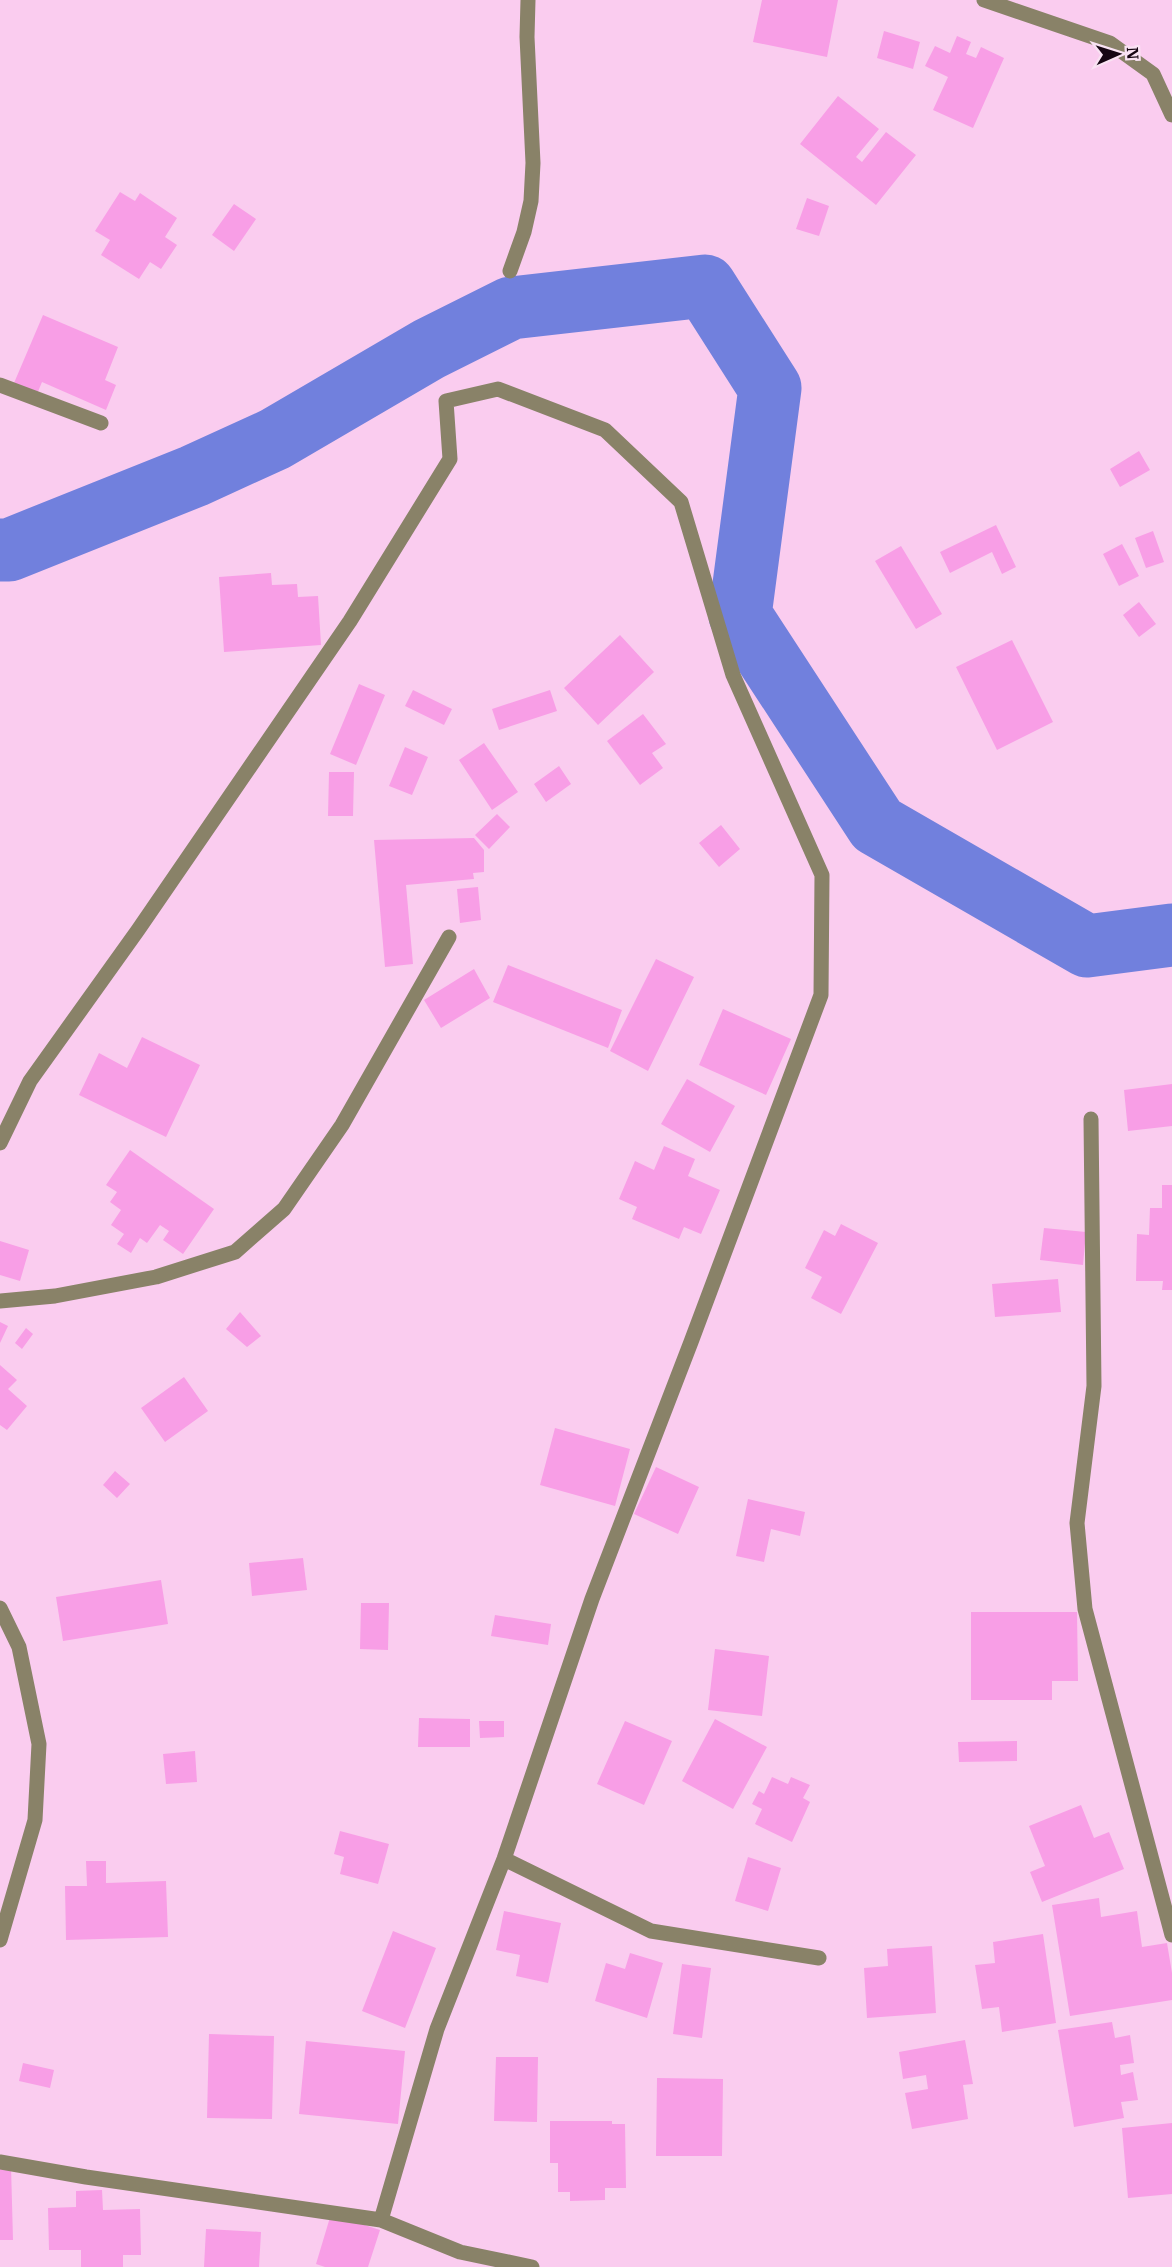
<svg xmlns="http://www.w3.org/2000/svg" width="1172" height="2267" viewBox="0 0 1172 2267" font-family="'IBM Plex Serif',serif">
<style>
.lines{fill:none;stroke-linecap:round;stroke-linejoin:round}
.river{stroke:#7180dd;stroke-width:63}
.building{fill:#f89ee6}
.minor{stroke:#898268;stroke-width:15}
</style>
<rect width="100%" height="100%" fill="#faccef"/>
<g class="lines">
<path class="river" d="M0 550H9L194 476 275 439 429 349 511 308 705 286 770 388 740 615 877 825 1087 946 1172 935"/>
</g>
<path class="building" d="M762 0H838L827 57 753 42Z
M884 31 920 42 913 69 877 58Z
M957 36 971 42 966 54 976 58 981 47 1004 58 973 128 933 110 948 77 925 66 935 46 950 53Z
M838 96 879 129 856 157 862 162 886 132 916 155 876 205 800 144Z
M120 192 135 201 140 193 177 218 165 237 177 245 161 269 150 262 139 279 101 255 110 240 95 231Z
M807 198 829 206 819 236 796 229Z
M234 204 256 219 234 251 212 235Z
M43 315 118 347 105 380 116 385 106 410 42 382 37 394 14 383Z
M1139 451 1150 470 1120 487 1110 469Z
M996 525 1016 567 1002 574 992 552 950 573 940 552Z
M1153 531 1164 562 1146 568 1135 538Z
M1122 544 1139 576 1119 586 1103 554Z
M901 546 942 614 916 629 875 561Z
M271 573 272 585 297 584 298 597 318 596 321 645 224 652 219 577Z
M1139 602 1156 624 1139 637 1123 615Z
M620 635 654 672 598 725 564 688Z
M1012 640 1053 722 997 750 956 667Z
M359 684 385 695 356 765 330 754Z
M413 690 452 709 444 725 405 706Z
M550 690 557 711 499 730 492 709Z
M643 714 666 744 652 753 663 768 640 785 607 741Z
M484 743 518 792 492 810 459 760Z
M405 747 428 757 412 795 389 786Z
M559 766 571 784 546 802 534 784Z
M329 772H354L353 816H328Z
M497 814 510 827 489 849 475 835Z
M721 825 740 849 719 867 699 843Z
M474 838 484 850V872L473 873 474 879 406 885 413 964 385 967 374 840Z
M478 887 481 920 460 923 457 889Z
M656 959 694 977 648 1071 610 1051Z
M508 965 622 1010 608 1048 493 1002Z
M474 969 490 998 441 1028 424 1000Z
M723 1009 791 1039 766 1095 699 1065Z
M142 1037 200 1065 166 1137 79 1095 99 1053 127 1068Z
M687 1079 735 1106 710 1152 661 1124Z
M1172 1084V1126L1128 1131 1124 1090Z
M664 1146 695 1159 688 1176 720 1190 701 1234 684 1227 679 1239 632 1219 637 1207 619 1199 635 1161 654 1170Z
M130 1150 214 1209 183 1254 163 1240 169 1231 160 1225 147 1243 140 1238 131 1253 117 1244 124 1234 111 1225 121 1210 110 1202 117 1192 106 1185Z
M1162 1185H1172V1290H1162L1163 1281H1136L1137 1234 1149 1235 1150 1208H1162Z
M841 1224 878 1243 841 1314 811 1298 822 1277 805 1268 824 1230 835 1236Z
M1044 1228 1086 1232 1083 1265 1040 1260Z
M0 1241 29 1250 20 1281 0 1275Z
M1058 1279 1061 1312 995 1317 992 1284Z
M240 1312 261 1336 247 1347 226 1329Z
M0 1322 8 1326 0 1343Z
M26 1328 33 1334 22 1349 15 1343Z
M0 1365 17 1380 8 1389 27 1406 7 1430 0 1425Z
M184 1377 208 1411 165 1442 141 1408Z
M555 1428 630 1449 615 1506 540 1485Z
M656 1467 699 1487 678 1534 634 1514Z
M115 1471 130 1484 117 1498 103 1485Z
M748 1499 805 1512 800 1536 771 1529 764 1562 736 1556Z
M303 1558 307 1590 252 1596 249 1563Z
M161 1580 168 1624 63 1641 56 1597Z
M361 1603H389L388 1650 360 1649Z
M971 1612H1077L1078 1681H1052V1700H971Z
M495 1615 551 1624 548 1645 491 1636Z
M715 1649 769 1656 762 1716 708 1710Z
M419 1718 470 1719V1747H418Z
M715 1719 767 1747 733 1809 682 1781Z
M479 1721H504V1737L480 1738Z
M625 1721 672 1741 644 1805 597 1784Z
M1017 1741V1761L959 1762 958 1742Z
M195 1751 197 1782 166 1784 163 1754Z
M772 1777 788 1784 791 1777 810 1785 803 1798 810 1802 792 1842 755 1824 762 1809 752 1804 759 1791 764 1794Z
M1081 1805 1094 1838 1109 1832 1124 1869 1042 1902 1030 1872 1045 1866 1029 1826Z
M340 1831 389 1844 378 1884 340 1874 344 1857 334 1854Z
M748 1857 781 1868 768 1911 735 1901Z
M86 1861H106V1883L166 1881 168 1937 66 1940 65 1886H87Z
M1099 1898 1101 1917 1137 1911 1142 1947 1167 1943 1172 1973V2000L1070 2016 1052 1905Z
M504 1911 561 1923 548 1983 516 1976 520 1955 496 1950Z
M393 1931 436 1948 405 2028 362 2011Z
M1043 1934 1056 2023 1002 2032 999 2007 982 2009 975 1965 995 1963 993 1942Z
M932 1946 936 2013 867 2018 864 1968 888 1966 887 1949Z
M630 1953 663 1963 647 2018 595 2001 606 1963 625 1969Z
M682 1964 711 1968 702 2038 673 2034Z
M1112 2022 1115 2038 1130 2035 1134 2063 1120 2065 1121 2075 1133 2072 1138 2100 1121 2102 1124 2118 1074 2127 1058 2030Z
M209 2034 274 2036 272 2119 207 2118Z
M965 2040 973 2084 963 2085 968 2119 912 2129 905 2093 928 2089 926 2075 903 2079 899 2052Z
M306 2041 405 2051 398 2124 299 2114Z
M496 2057H538L537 2122 494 2121Z
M23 2063 54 2070 50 2088 19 2081Z
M657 2078 723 2079 722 2156H656Z
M550 2121H612V2124H625L626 2188H605V2200L570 2201V2192H558V2163H550Z
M1172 2123V2194L1128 2198 1122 2128Z
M11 2166 13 2240H0V2167Z
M102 2190 103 2210 140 2209 141 2255H123V2267H81V2250H49L48 2208 76 2207V2191Z
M331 2214 380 2230 368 2267H325L316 2264Z
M206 2229 261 2232 259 2267H204Z"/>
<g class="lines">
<path class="minor" d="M984 0 1110 43 1153 74 1172 115
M510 271 524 232 531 201 533 163 527 37 528 0
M0 385 101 423
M1091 1119 1094 1386 1077 1523 1085 1609 1172 1935
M0 1143 30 1081 138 930 350 621 450 459 446 401 498 389 605 430 681 502 733 675 822 875 821 995 691 1342 592 1599 504 1859 437 2029 381 2220
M0 1301 55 1296 156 1277 235 1252 284 1209 342 1125 449 937
M0 1608 19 1647 39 1744 35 1820 0 1940
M504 1859 651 1931 819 1958
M0 2162 86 2177 381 2220 460 2252 532 2267"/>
</g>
<g transform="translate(1118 54) rotate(87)" stroke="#f9e2f3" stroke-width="4.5" paint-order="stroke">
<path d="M0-4.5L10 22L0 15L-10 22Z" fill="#160513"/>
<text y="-9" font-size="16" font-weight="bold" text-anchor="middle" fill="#160513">N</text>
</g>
</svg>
